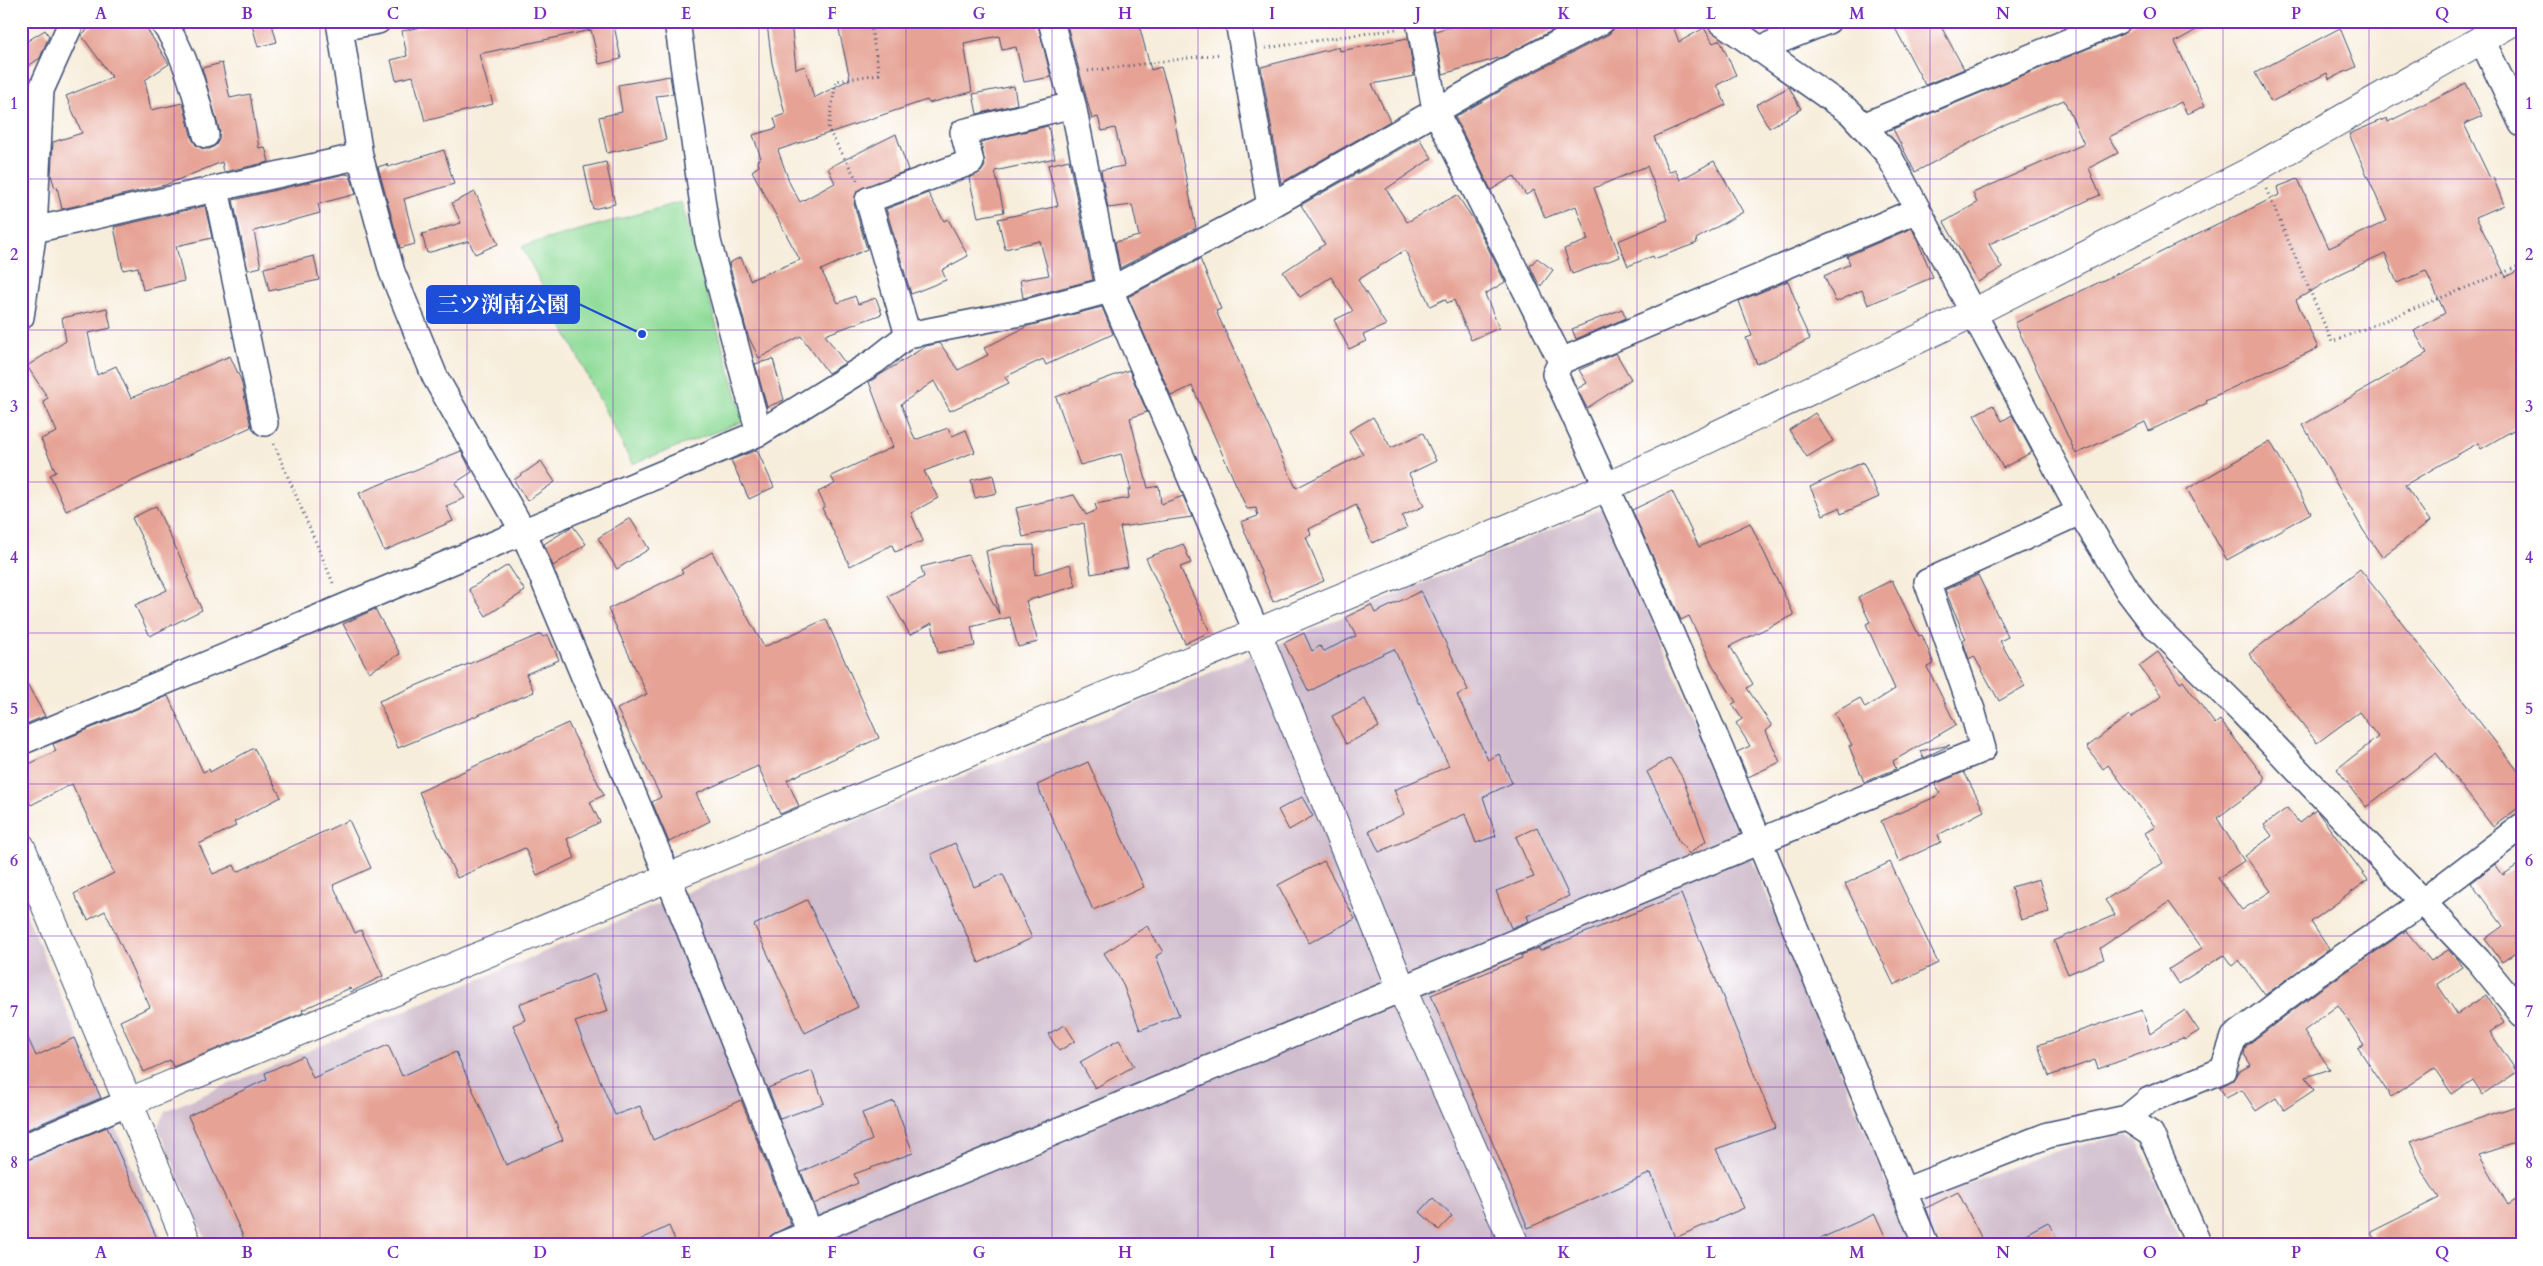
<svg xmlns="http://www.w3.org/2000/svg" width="2543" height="1266" viewBox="0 0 2543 1266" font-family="Cardo,'Noto Serif JP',serif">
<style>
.built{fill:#f4cfdd}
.industrial{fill:#d0bdcd}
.green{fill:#90dc99;stroke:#56867c}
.building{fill:#e6a395}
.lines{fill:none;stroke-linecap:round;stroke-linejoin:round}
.street-casing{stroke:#3c4c71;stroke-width:28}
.secondary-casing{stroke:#3c4c71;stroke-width:30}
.path{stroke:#3c4c71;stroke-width:3;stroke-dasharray:1 4;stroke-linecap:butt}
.street{stroke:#fff;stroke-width:25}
.secondary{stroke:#fff;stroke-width:28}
.grid{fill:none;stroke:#7b2cbf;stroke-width:1;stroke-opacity:0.55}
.leader{fill:none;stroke:#1d4ed8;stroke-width:2}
.callout-dot{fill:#1d4ed8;stroke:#fff;stroke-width:2}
.callout{fill:#1d4ed8;stroke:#1d4ed8;stroke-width:2}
.callout-label{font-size:22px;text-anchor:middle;font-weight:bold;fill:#fff}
.neatline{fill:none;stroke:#7b2cbf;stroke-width:2}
.grid-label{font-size:16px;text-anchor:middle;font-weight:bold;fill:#7b2cbf}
</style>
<rect width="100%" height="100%" fill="#fff"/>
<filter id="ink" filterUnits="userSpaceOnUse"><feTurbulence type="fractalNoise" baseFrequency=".02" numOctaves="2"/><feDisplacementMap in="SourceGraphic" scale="10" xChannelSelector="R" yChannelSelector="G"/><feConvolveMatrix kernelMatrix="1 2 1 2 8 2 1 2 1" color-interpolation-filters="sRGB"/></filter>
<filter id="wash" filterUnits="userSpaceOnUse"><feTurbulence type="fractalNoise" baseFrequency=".0096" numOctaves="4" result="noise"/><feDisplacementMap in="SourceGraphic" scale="20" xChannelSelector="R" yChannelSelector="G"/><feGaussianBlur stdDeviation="1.12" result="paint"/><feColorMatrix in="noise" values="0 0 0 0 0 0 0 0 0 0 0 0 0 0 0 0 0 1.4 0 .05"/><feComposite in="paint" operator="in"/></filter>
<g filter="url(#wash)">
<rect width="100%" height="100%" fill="#f7eddb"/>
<path class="built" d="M1747 21H1802L1773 33 1764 32Z"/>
<path class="industrial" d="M1605 507 1895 1203 1920 1209 1925 1199 2053 1151 2128 1135 2138 1141 2182 1245H208L158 1127 165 1111Z
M21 901 108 1110 165 1245H21Z"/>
<path class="green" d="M681 202 744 421 632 464 522 246Z"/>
<g id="blocks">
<path class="building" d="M98 21H142L169 64 145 80 151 110 183 103 192 139 196 145 203 149H210L216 145 220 132 202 68 222 63 230 98 250 94 259 148 265 147 269 162 224 172 222 162 165 185 62 209 57 187 55 188 51 175 53 142 82 133 66 96 112 77 81 35Z
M251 21H271L277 42 258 47Z
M449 21H613L621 59 599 64 591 30 479 54 493 104 425 121 413 76 396 80 391 60 407 56 402 31Z
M791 21 796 69 805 66 814 98 850 79 837 21H1037L1051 77 1024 82 1016 47 1002 50 999 36 964 43 972 92 929 103 927 100 778 150 790 184 800 202 835 183 828 168 896 134 908 170 857 191 854 204 867 249 821 270 838 303 855 296 858 304 876 298 882 314 825 335 845 363 828 373 801 336 759 358 748 336 729 263 741 257 750 280 800 260 752 171 759 166 757 160 761 158 753 135 777 128 774 118 785 114 772 63 767 24Z
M1066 21H1138L1151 70 1161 67 1169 93 1196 228 1120 268 1115 242 1139 236 1132 205 1108 208 1101 170 1124 166 1115 128 1102 131 1098 117 1092 119Z
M1452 21H1570L1502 57 1443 74 1435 31 1453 26Z
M1616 21H1671L1679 42 1704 28 1713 43 1720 40 1736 75 1717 85 1726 105 1654 137 1669 172 1675 169 1680 180 1714 161 1743 212 1696 239 1697 243 1654 259 1653 256 1628 266 1618 241 1668 220 1647 166 1594 188 1620 257 1572 274 1564 249 1588 240 1576 206 1545 218 1534 190 1526 195 1514 176 1491 190 1455 117 1527 76 1609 34 1614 28Z
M1907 21H1938L1964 69 1925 85 1895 28Z
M2136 21H2212L2175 42 2205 106 2187 114 2181 102 2109 137 2118 153 2089 168 2100 195 1989 244 2002 268 1978 282 1944 222 1977 203 1973 193 2084 144 2064 100 2006 124 1915 172 1893 129 2123 34Z
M2340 28 2356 67 2329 79 2327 73 2271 102 2255 73Z
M45 30 49 36 40 58 28 66 21 56V45Z
M1408 38 1414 76 1372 84 1390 121 1281 183 1261 67 1339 47 1340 51Z
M670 76 673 94 656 96 666 140 607 153 599 117 622 112 618 85Z
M2466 83 2482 116 2464 124 2490 178 2493 177 2504 205 2476 217 2506 277 2522 268V425L2481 449 2478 443 2405 485 2430 521 2382 557 2363 530 2303 425 2427 353 2414 331 2445 313 2426 271 2397 283 2385 253 2342 273 2296 300 2318 348 2206 400 2207 403 2149 431 2145 422 2076 454 2015 323 2279 195 2277 187 2298 179 2329 248 2387 221 2349 134 2387 118 2388 122Z
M1014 86 1017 104 977 114 973 94Z
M1789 87 1801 109 1769 128 1756 105Z
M1048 126 1055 158 995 171 1004 212 978 217 969 178 981 172 985 166 981 142Z
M1419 138 1432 158 1386 189 1407 222 1457 195 1475 222 1505 282 1485 294 1499 328 1471 340 1454 300 1447 303 1445 299 1430 306 1405 250 1358 280 1386 325 1363 335 1366 341 1349 349 1334 320 1353 311 1331 277 1300 297 1283 272 1325 244 1301 205Z
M444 150 454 184 404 199 415 244 400 248 378 167 387 164 388 167Z
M1069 160 1093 280 1023 298 1020 280 1049 275 1040 241 1005 249 998 219 1058 206 1048 165Z
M606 162 615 204 593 209 584 167Z
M345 174 350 175 356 194 318 204 320 213 254 231 261 267 248 270 233 200Z
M475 192 498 244 475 254 469 241 427 253 422 234 461 223 452 203Z
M928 193 944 221 948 219 968 256 942 270 946 280 911 294 886 209Z
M205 206 212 238 176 246 184 281 143 290 138 267 123 270 114 227Z
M1912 228 1933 277 1868 305 1862 290 1836 302 1824 276 1850 264 1847 256Z
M314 256 319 280 269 291 264 268Z
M1537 258 1553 270 1540 287 1530 266Z
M1200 259 1221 309 1216 311 1296 488 1363 454 1349 431 1373 417 1391 448 1423 433 1436 461 1409 474 1424 506 1402 516 1407 528 1372 543 1356 505 1309 529 1311 535 1306 537 1324 581 1273 602 1241 522 1258 516 1256 508 1247 509 1192 386 1171 396 1128 297Z
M1788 281 1799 309 1797 311 1810 339 1757 364 1746 338 1752 336 1739 301Z
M1102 307 1113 334 1046 365 1043 359 1005 377 1009 383 950 411 934 381 901 404 915 440 948 428 952 436 966 430 975 452 924 471 938 498 911 513 923 541 895 552 892 545 850 566 822 508 825 506 818 492 835 484 831 476 893 447 869 382 926 346 940 343 958 370 988 355 984 348 1028 326Z
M107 308 111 328 88 333 97 375 116 366 131 398 230 356 241 380 251 427 66 511 50 475 56 472 41 439 57 432 43 401 48 398 27 366 66 341 62 318Z
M1622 309 1626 318 1576 339 1572 329Z
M1616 353 1631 379 1587 408 1577 389 1587 383 1579 370Z
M773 359 784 400 767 407 755 364Z
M1129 370 1147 412 1130 418 1148 488 1159 486 1161 504 1183 496 1192 517 1120 527 1128 567 1091 574 1084 523 1023 537 1016 508 1074 495 1086 515 1097 510 1095 504 1129 498 1128 490H1131L1121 454 1080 465 1056 397Z
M1993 405 2002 421 2012 415 2032 452 2003 468 1974 415Z
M1815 413 1833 441 1807 457 1789 430Z
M2270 441 2311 513 2227 560 2187 489Z
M757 450 774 487 749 499 731 460Z
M461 451 472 472 455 483 465 498 446 506 453 521 384 551 359 493Z
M541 461 555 482 527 501 514 480Z
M1863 462 1879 497 1841 514 1839 508 1823 515 1810 487Z
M993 475 997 493 975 498 971 480Z
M1672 491 1699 547 1750 523 1794 615 1730 646 1753 684 1747 688 1772 726 1766 731 1780 762 1748 777 1737 752 1750 746 1736 723 1742 719 1732 704 1736 702 1712 664 1689 616 1681 620 1632 510Z
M156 506 189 576 187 577 202 610 150 636 135 605 167 590 132 518Z
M630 518 649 549 617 569 598 538Z
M573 526 586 544 553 566 544 544Z
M1183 544 1191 563 1180 567 1210 632 1185 643 1146 558Z
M1034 545 1035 575 1070 564 1076 586 1026 601 1038 642 1018 647 1010 617 971 627 975 646 938 653 932 623 910 635 888 596 924 577 921 567 968 555 999 614 986 551 1004 546Z
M712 552 764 647 826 619 879 738 787 780 799 806 780 814 758 766 696 794 710 821 669 842 652 802 661 797 617 709 647 694 608 609 683 573 681 570Z
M508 565 525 591 486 616 469 589Z
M2360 569 2522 776V805L2493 827 2436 753 2366 807 2337 769 2378 737 2359 712 2317 743 2249 654Z
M1978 575 2008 637 2000 641 2025 686 1999 701 1974 656 1969 659 1963 641 1966 639 1945 590Z
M1892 580 1919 636 1922 635 1934 664 1927 667 1956 725 1893 761 1896 769 1864 782 1849 746 1852 745 1834 713 1860 698 1865 708 1895 689 1866 624 1870 622 1858 597Z
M1421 591 1468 690 1457 695 1488 760 1499 754 1512 783 1483 797 1496 836 1476 843 1465 814 1379 852 1369 831 1404 814 1394 790 1449 766 1394 649 1339 674 1309 692 1284 643 1304 633 1312 651 1320 646 1324 651 1356 636 1346 617 1371 605 1375 613Z
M375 609 400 654 369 672 343 624Z
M541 634 543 637 548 635 559 660 526 674 534 692 398 748 379 701Z
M2158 652 2180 683 2183 681 2215 724 2220 720 2264 776V783L2217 818 2244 861 2218 878 2242 910 2271 891 2245 856 2272 836 2264 825 2287 808 2299 823 2316 810 2368 880 2311 922 2329 949 2265 995 2239 960 2232 966 2224 955 2178 984 2169 969 2202 948 2169 902 2100 948 2104 959 2068 974 2054 941 2115 915 2105 900 2163 863 2145 833 2155 827 2108 765 2103 769 2087 747 2129 715 2131 718 2162 696 2139 666Z
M21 673 45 716 21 726Z
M168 696 203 772 209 769 210 772 254 748 281 797 234 822 236 826 199 844 213 874 234 865 237 872 349 820 371 868 333 885 355 933 361 930 383 976 351 992 350 988 302 1010 303 1013 173 1067 170 1060 144 1072 120 1021 150 1007 105 911 88 920 74 894 114 873 72 784 31 805 21 785V768L56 751 53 744Z
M1365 699 1379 727 1346 744 1332 716Z
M568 723 604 795 590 802 600 822 567 839 575 858 537 875 525 848 457 878 419 792Z
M1950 745 1923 758 1920 751Z
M1670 758 1682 777 1706 841 1689 854 1678 840 1671 819 1647 772Z
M1088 762 1144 887 1093 910 1037 785Z
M1964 772 1984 811 1938 835 1941 842 1899 862 1881 821 1935 797 1940 793 1935 784Z
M1302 797 1313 816 1289 830 1278 810Z
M1537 827 1569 896 1527 916 1529 921 1511 928 1496 891 1534 877 1516 837Z
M955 843 974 887 1003 874 1032 938 979 963 931 854Z
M1324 861 1355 919 1309 943 1278 885Z
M1890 862 1938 963 1894 985 1845 884Z
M2522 862V952L2520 950 2502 962 2485 939 2503 926 2471 883 2495 864 2503 875Z
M2039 879 2049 912 2021 920 2011 887Z
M1681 894 1776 1128 1716 1149 1744 1208 1675 1238 1651 1173 1528 1228 1431 995 1522 958 1521 955 1539 948 1540 951Z
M807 900 858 1007 805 1033 754 925Z
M1147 926 1163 952 1156 956 1179 1015 1140 1030 1122 982 1104 953Z
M2406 931 2431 961 2448 950 2456 958 2462 967 2437 984 2457 1014 2486 995 2504 1023 2490 1032 2517 1072 2483 1095 2473 1080 2452 1094 2434 1068 2391 1097 2358 1048 2364 1045 2338 1005 2304 1031 2330 1069 2306 1077 2314 1090 2284 1110 2276 1098 2256 1111 2242 1090 2226 1098 2220 1087 2233 1080 2238 1072 2251 1065 2244 1054 2246 1046 2318 991Z
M595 974 608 1011 575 1022 615 1115 640 1106 653 1140 741 1100 791 1225 770 1236 767 1245H677L669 1226 629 1245H247L188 1116 267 1079 265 1073 303 1056 313 1078 388 1045 402 1076 456 1052 506 1165 563 1140 513 1025 525 1020 519 1004Z
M2142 1010 2150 1034 2185 1010 2199 1031 2184 1040 2183 1038 2098 1069 2095 1060 2049 1076 2038 1045Z
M21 1023 36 1056 74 1038 101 1098 21 1132Z
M1065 1025 1075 1041 1059 1051 1048 1034Z
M1119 1040 1134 1066 1095 1088 1080 1062Z
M812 1071 824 1103 780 1119 768 1088Z
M894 1101 913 1153 854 1174 858 1183 814 1204 801 1172 872 1140 862 1113Z
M2522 1104V1141L2479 1155 2508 1205 2522 1196V1238L2512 1245H2377L2371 1232 2439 1198 2421 1170 2423 1169 2410 1142Z
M107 1127 160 1245H21V1162Z
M1958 1192 1985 1245H1940L1926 1208Z
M1433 1198 1452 1216 1439 1230 1420 1212Z
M1875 1214 1889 1245H1806Z
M2048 1222 2060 1245H2005Z"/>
</g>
</g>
<g filter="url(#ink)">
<use href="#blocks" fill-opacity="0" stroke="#3c4c71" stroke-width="1"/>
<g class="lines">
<defs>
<path id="street" d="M162 21C187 55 196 96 206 135
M339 21 360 156 392 272 435 377 523 531 668 877 810 1233 1983 749 1973 713 1927 582 2080 512
M677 21 708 241 759 433
M1051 21 1073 105 1110 290 1257 633
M1238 21 1270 206
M1419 21 1435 110 1561 361 1555 374C1688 660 1805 953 1926 1245
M1720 21 1851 113 1888 154 2080 512 2128 591 2153 624 2242 712 2478 960 2522 1014
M340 28 378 21
M2481 38 2522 124
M1759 49 1828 21
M1863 126 2118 21
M216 189 265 423
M34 230 360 156
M21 317 34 230 41 90 72 21
M908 335 868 200 971 162 963 132 1073 105
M1561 361 1918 210
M21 742 759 433 875 361 908 335 1031 311 1110 290 1270 206 1520 63 1602 21
M2127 1118 2151 1134 2199 1245
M21 1148 129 1102
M1904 1191 2048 1135 2127 1118 2149 1100 2223 1070 2234 1037 2310 979 2413 909 2522 826
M781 1245 810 1233"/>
<path id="secondary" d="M1257 633 1401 987 1515 1245
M21 847 188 1245
M129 1102 1607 487 1973 313 2249 172 2514 21"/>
</defs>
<use href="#street" class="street-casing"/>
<use href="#secondary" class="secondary-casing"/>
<path class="path" d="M1266 48 1396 29
M1088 71 1220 54
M857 180 828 129 836 81 879 74 870 21
M2266 189 2332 342 2522 265
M274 444 334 585"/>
<use href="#street" class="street"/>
<use href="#secondary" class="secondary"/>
</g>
</g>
<path class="grid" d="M174 21V1245M320 21V1245M467 21V1245M613 21V1245M759 21V1245M906 21V1245M1052 21V1245M1198 21V1245M1345 21V1245M1491 21V1245M1637 21V1245M1784 21V1245M1930 21V1245M2076 21V1245M2223 21V1245M2369 21V1245M21 179H2522M21 330H2522M21 482H2522M21 633H2522M21 784H2522M21 936H2522M21 1087H2522"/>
<path class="leader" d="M642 334L579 304"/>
<circle class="callout-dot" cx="642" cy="334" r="5"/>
<rect class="callout" x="427" y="286" width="152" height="37" rx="5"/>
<g class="callout-label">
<text x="503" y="312">三ツ渕南公園</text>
</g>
<rect width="2543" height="1266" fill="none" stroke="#fff" stroke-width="55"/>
<rect x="28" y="28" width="2488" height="1210" class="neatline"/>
<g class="grid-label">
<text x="101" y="19">A</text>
<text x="247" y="19">B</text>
<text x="393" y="19">C</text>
<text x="540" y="19">D</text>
<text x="686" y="19">E</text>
<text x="832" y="19">F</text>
<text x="979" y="19">G</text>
<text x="1125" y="19">H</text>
<text x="1272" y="19">I</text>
<text x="1418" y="19">J</text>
<text x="1564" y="19">K</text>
<text x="1711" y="19">L</text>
<text x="1857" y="19">M</text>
<text x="2003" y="19">N</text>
<text x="2150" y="19">O</text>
<text x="2296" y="19">P</text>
<text x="2442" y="19">Q</text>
<text x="14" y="109">1</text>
<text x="2529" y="109">1</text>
<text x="14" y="260">2</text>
<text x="2529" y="260">2</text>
<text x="14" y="412">3</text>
<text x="2529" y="412">3</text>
<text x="14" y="563">4</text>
<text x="2529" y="563">4</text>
<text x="14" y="714">5</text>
<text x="2529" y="714">5</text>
<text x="14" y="866">6</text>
<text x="2529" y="866">6</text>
<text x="14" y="1017">7</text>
<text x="2529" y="1017">7</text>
<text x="14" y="1168">8</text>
<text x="2529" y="1168">8</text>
<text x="101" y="1258">A</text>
<text x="247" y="1258">B</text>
<text x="393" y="1258">C</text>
<text x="540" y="1258">D</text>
<text x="686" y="1258">E</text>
<text x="832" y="1258">F</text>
<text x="979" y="1258">G</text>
<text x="1125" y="1258">H</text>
<text x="1272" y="1258">I</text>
<text x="1418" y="1258">J</text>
<text x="1564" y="1258">K</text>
<text x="1711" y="1258">L</text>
<text x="1857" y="1258">M</text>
<text x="2003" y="1258">N</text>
<text x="2150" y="1258">O</text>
<text x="2296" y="1258">P</text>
<text x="2442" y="1258">Q</text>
</g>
</svg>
